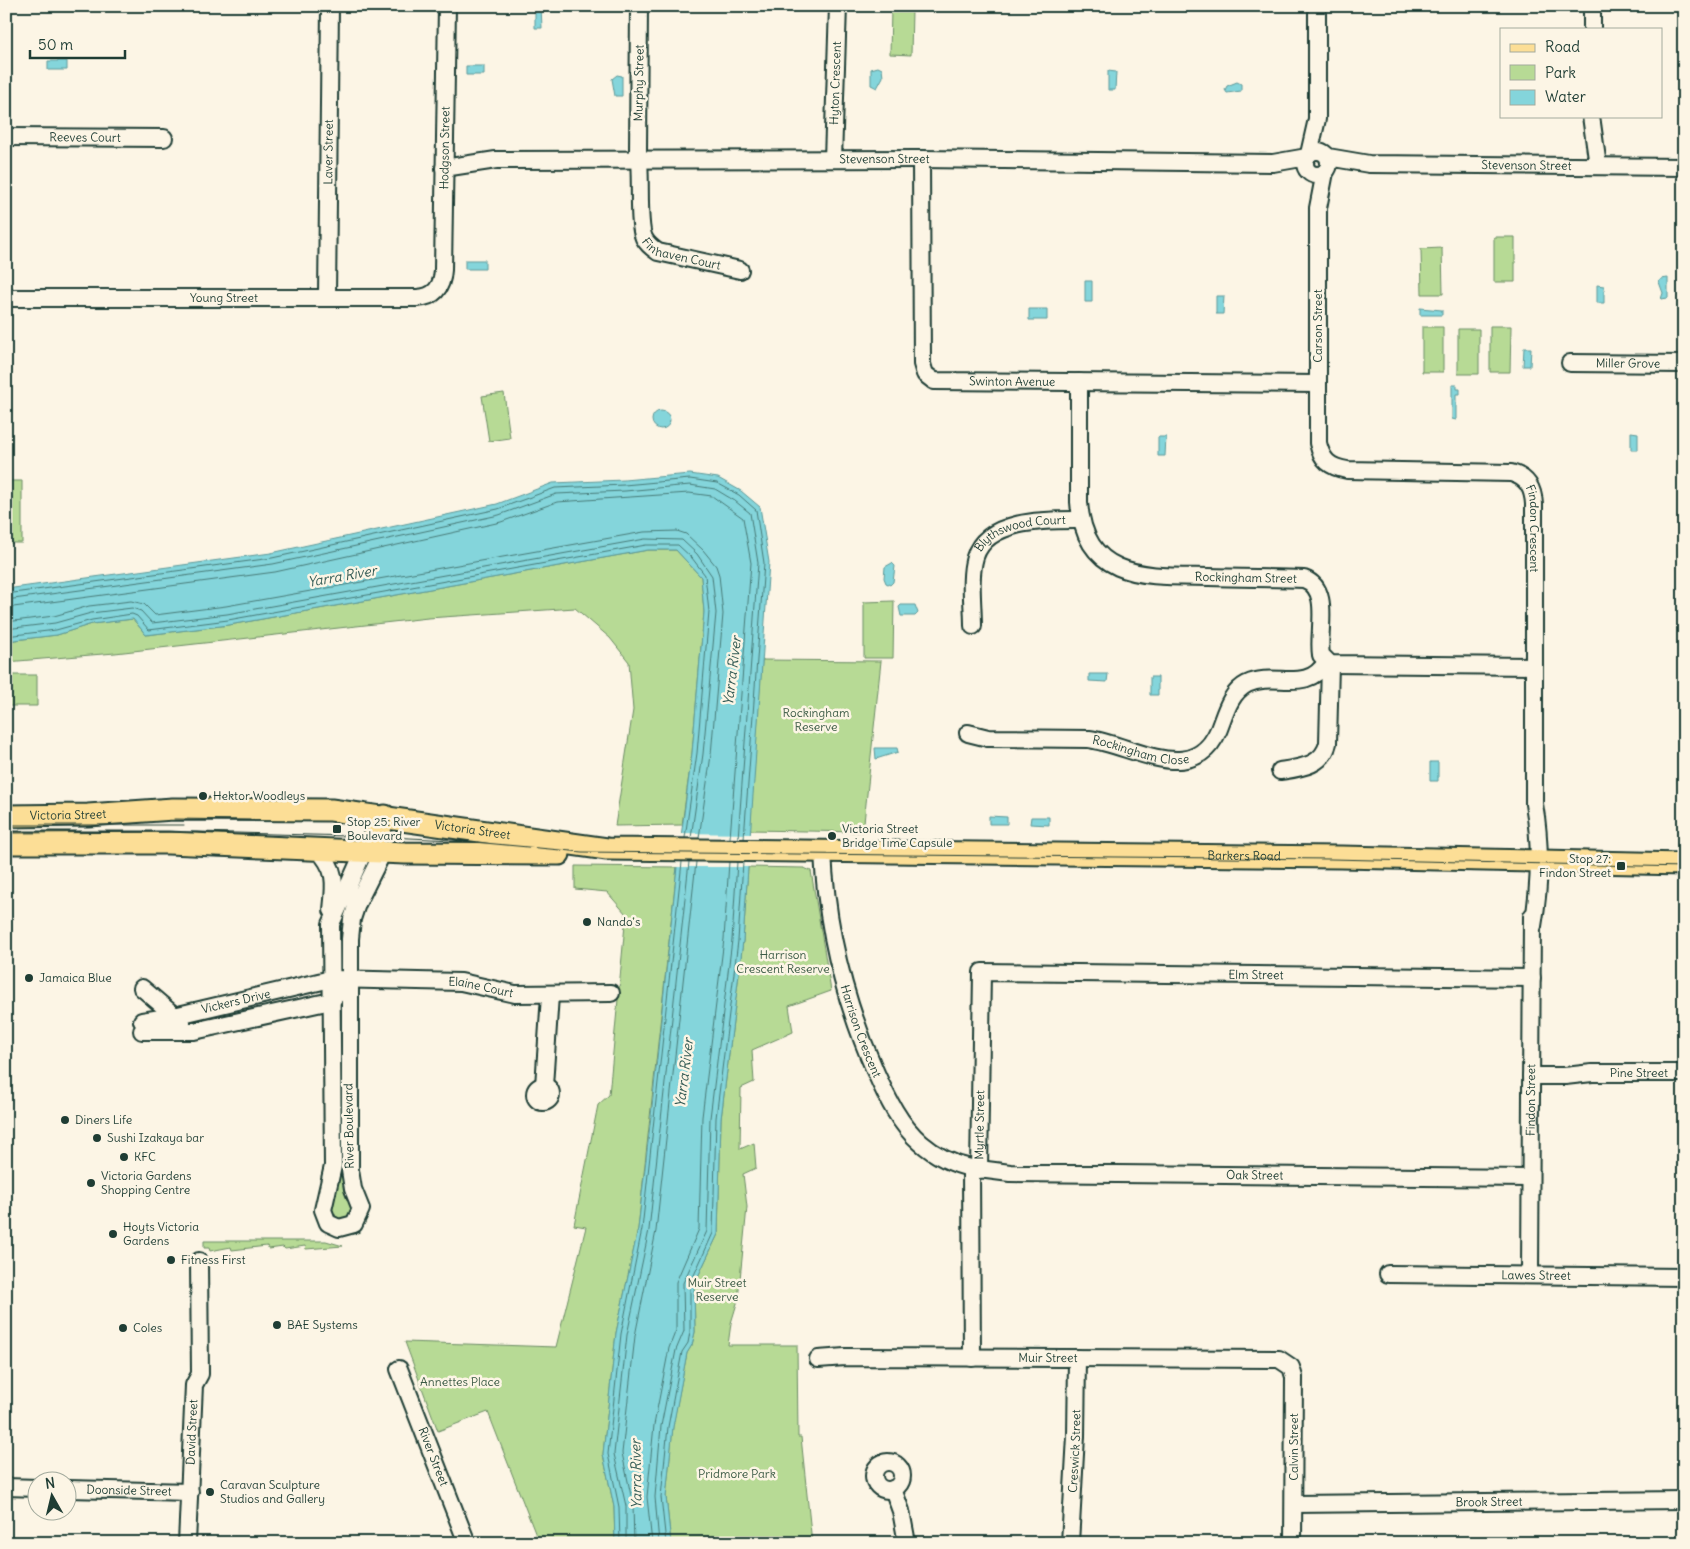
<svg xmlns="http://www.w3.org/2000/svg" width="1690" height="1549" viewBox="0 0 1690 1549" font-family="Delius,sans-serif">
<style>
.green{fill:#b7da95;stroke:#6b8c64}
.water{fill:#84d5db;stroke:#5c9898}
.pier{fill:#fcf5e5}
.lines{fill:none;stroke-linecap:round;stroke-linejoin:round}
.shore{stroke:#477a77;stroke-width:1}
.minor-casing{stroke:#1f3d34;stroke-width:20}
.major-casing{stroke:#1f3d34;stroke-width:25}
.minor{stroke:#fcf5e5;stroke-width:16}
.major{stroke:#fcde96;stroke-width:21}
.tram{stroke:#1f3d34;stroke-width:1}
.poi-dot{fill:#1f3d34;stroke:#fcf5e5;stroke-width:2}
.labels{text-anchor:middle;stroke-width:5;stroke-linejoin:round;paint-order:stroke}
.street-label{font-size:12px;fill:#1f3d34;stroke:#fcf5e5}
.park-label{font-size:12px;fill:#3d5c47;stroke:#fcf5e5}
.poi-label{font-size:12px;fill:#1f3d34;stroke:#fcf5e5;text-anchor:start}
.water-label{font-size:14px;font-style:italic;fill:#335b55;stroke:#fcf5e5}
</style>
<rect width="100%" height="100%" fill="#fcf5e5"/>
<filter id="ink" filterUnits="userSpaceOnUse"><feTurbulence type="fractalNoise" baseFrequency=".02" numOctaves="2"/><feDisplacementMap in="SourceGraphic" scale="10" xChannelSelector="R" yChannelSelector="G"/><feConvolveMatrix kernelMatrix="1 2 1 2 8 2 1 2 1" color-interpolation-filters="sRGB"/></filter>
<g filter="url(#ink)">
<path class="green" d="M891 9 912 10 911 55 890 54Z
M1494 237H1515V282H1494Z
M1442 248 1443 294H1422L1421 249Z
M1490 326H1511L1510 372H1490Z
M1422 327H1443V372H1422Z
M1458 329H1479V374H1458Z
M504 393 510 438 489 441 482 396Z
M6 481H22V543H6Z
M1681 514H1684V559H1681Z
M648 550H676L701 577 704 612 692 753 682 825 615 826 633 710 629 662 610 638 575 608 428 618 115 653 6 662V641L57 635 92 624 133 619 146 635 229 625Z
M894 601 893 658H864V602Z
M762 660 881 661 863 832 750 830Z
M6 675H37V706H6Z
M575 866 677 867 638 1229 616 1333 603 1454 614 1507 615 1543H539L488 1412 438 1431 405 1342 556 1347 586 1227 574 1225 598 1105 609 1095 626 914 607 892 575 889Z
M748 867 804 868 811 871 831 991 789 1006 793 1032 752 1050 754 1082 741 1088 740 1149 754 1143 756 1168 743 1174 747 1207 738 1300 731 1323 728 1345H797L798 1437H801L812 1543H671L666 1497 673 1425 687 1353 692 1345 695 1332 694 1285 718 1234 721 1119 743 941Z
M341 1081 344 1084 346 1195 353 1209 349 1216 344 1220 332 1215 330 1207 336 1194 337 1084Z
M204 1241H326L343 1246 306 1249 305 1246 285 1249 283 1247 269 1249 267 1246 232 1250 231 1247 210 1251 209 1248H204Z"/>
<path class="water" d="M535 6H541L542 28H535Z
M48 61H67V70H48Z
M466 66H484V75H466Z
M878 67 882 69 883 77 877 88 871 85V69Z
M1108 71 1116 72 1115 90H1108Z
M617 75 622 76V96H615L612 79Z
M1237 82 1241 84V91L1227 93 1225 90 1227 86Z
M465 260H485V269H465Z
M1668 278V298L1661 299 1663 293 1659 282 1661 279Z
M1085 281H1092V302H1085Z
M1597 285 1604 286V303H1597Z
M1216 296H1224L1223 314H1216Z
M1420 308 1442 310V315H1420Z
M1029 309H1047V320H1029Z
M1524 348H1531L1530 366H1523Z
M1452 385H1457V389H1460V394H1456V420L1452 419Z
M652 420a9 9 0 1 1 18 0a9 9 0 1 1-18 0Z
M1631 432 1638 433V450H1631Z
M1158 437H1166L1165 456H1158Z
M690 474 718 478 741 491 760 507 769 562 743 941 721 1119 718 1234 694 1285 695 1332 692 1345 687 1353 673 1427 666 1497 671 1543H615L614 1507 603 1454 616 1333 638 1229 651 1116 677 867 692 753 704 612 701 577 676 550H648L229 625 146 635 133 619 92 624 57 635 6 641V589L271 553 497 504 553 483 624 480Z
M892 563 895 566 893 582 890 585 886 583 884 578 885 567Z
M901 605H915L918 613 915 616H901L899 607Z
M1089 674H1108L1107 682 1089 681Z
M1150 677H1158V695H1150Z
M875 748H897L898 752 876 759Z
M1430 762H1438V781H1430Z
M989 816 1007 817V824H989Z
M1031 817H1049V825L1030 824Z"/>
<path class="pier" d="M678 833 752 834 750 867H674Z"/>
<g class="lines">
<path class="shore" d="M6 594 272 558 498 509 555 488 624 485 690 479 717 483 739 495 756 510 764 563 744 839
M6 600 273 564 499 515 556 494 625 491 690 485 715 489 735 501 750 513 758 563 738 839
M6 608 275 572 501 522 557 502 689 493 712 496 743 518 751 563 730 838
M6 622 54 616 89 606 131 601 144 604 155 615 226 606 644 532 677 531 686 534 703 550 716 566 719 575 723 614 711 755 699 838
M6 629 55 623 91 613 132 608 141 611 152 623 227 614 645 539 682 540 697 554 712 576 716 613 703 754 691 838
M6 636 56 630 92 620 132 614 137 616 149 630 228 620 646 545H678L692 558 705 575 709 612 697 753 685 838
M620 1543 619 1507 608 1454 621 1334 642 1229 682 862
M626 1543V1506L614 1454 627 1335 649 1230 689 862
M634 1543 633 1505 622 1453 635 1336 656 1231 696 862
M652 1543 647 1497 654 1425 669 1348 676 1330V1282L699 1229 702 1117 724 939 729 862
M659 1543 655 1497 661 1426 676 1350 684 1331 683 1283 707 1231 710 1118 732 940 737 862
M666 1543 661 1497 668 1427 682 1352 688 1343 690 1332V1284L713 1233 716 1118 738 941 743 862"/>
<defs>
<g id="minor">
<path id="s1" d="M639 6 638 151C642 173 637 223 644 238 647 244 652 248 658 252L740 270"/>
<path d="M1592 29V6"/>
<path d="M1591 116 1598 166"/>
<path id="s2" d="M6 137 164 138"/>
<circle cx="1317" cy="163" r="12"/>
<path d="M1309 154 1317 119V6"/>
<path id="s3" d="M1328 157 1369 164 1684 167"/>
<path id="s4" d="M833 159 838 6"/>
<path id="s5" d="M921 159 922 364 925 374 934 381 1318 384"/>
<path id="s6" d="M444 168 496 160 921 159 1273 163 1307 157"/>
<path id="s7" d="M1325 172 1318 208V443C1322 461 1330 467 1347 470L1511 473C1527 477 1533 488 1534 504V804C1541 844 1540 886 1533 926"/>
<path id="s8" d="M327 297 330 6"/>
<path id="s9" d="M6 298H417C435 297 442 287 443 270L447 6"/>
<path id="s10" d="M1570 363 1684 364"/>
<path id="s11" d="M1079 382V502C1085 582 1149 576 1209 577 1241 578 1272 578 1304 579 1332 589 1317 632 1321 655L1330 664 1534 666"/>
<path id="s12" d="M973 626C973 604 969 577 975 557 987 518 1050 520 1081 520"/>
<path id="s13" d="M968 733 988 738 1089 739C1137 746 1199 792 1222 721 1227 707 1233 691 1247 684 1275 671 1307 694 1326 662"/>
<path d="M1280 771C1300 768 1323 766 1328 743L1330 664"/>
<path d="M317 849C337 869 335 883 332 910"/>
<path d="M364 851 331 924 333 1166 323 1210 328 1223 339 1228 354 1224 361 1209 353 1189 350 1170V939L352 919 357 904 383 852"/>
<path id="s14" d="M823 851C826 928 845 1003 876 1073 887 1098 900 1125 921 1143 936 1156 952 1164 971 1168"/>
<path d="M142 988 182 1022"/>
<path id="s15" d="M142 1021 174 1016 331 979 461 982 515 994 611 993"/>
<path d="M142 1031H194L331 1001 338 993"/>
<path id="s16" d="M1531 1076H1565L1592 1073H1684"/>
<circle cx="543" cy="1094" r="8"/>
<path d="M544 1086 550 995"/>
<path id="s17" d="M979 1170 982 972 1532 978"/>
<path id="s18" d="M1388 1274 1684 1277"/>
<path id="s19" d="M1530 1275 1532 916"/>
<path id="s20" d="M972 1358 971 1168 1010 1173 1530 1178"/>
<path id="s21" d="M818 1359 845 1357 1279 1359 1291 1367 1294 1377 1293 1543"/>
<path id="s22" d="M399 1369 467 1543"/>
<circle cx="888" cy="1476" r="14"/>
<path d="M6 1487 38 1488"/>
<path id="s23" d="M68 1489 190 1492"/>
<path d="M893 1489 901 1511 907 1543"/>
<path id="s24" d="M1294 1504 1684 1500"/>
<path id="s25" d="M187 1543 194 1385 200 1374 199 1261"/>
<path id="s26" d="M1070 1543 1076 1436 1077 1358"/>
</g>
<g id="major">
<path id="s27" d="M6 816 88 815 173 809 331 810 607 849 1341 857 1684 864"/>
<path d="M6 843H168L405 853 559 854"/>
<path d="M364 851 380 829 385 816"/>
</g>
</defs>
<use href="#minor" class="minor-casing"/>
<use href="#major" class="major-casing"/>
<use href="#minor" class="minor"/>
<use href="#major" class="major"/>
<path class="tram" d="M174 819 250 820
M6 825H184
M6 833 198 832 388 837 452 840 582 852 1331 859 1684 867"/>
</g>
</g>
<g class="poi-dot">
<circle cx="203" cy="796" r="5"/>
<rect x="332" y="824" width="10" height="10" rx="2.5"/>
<circle cx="832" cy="836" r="5"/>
<rect x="1616" y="861" width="10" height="10" rx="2.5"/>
<circle cx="587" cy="922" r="5"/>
<circle cx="29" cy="978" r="5"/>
<circle cx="65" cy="1120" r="5"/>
<circle cx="97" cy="1138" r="5"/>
<circle cx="124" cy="1157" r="5"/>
<circle cx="91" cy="1183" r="5"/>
<circle cx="113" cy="1234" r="5"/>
<circle cx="171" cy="1260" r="5"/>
<circle cx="277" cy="1325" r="5"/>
<circle cx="123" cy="1328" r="5"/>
<circle cx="210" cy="1492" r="5"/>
</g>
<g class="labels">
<g class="street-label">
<text transform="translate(639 83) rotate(-89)" y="4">Murphy Street</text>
<text dy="4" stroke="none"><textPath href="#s4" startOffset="76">Hyton Crescent</textPath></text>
<text dy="4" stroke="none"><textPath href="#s2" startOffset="79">Reeves Court</textPath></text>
<text dy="4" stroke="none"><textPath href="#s9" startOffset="576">Hodgson Street</textPath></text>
<text dy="4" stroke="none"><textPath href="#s8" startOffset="145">Laver Street</textPath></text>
<text dy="4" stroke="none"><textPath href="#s6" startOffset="441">Stevenson Street</textPath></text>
<text dy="4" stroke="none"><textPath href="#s3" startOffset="199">Stevenson Street</textPath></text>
<text dy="4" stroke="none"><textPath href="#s1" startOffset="275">Finhaven Court</textPath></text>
<text dy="4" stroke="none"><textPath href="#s9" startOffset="218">Young Street</textPath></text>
<text transform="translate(1318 326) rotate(-90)" y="4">Carson Street</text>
<text dy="4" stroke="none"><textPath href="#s10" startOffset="58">Miller Grove</textPath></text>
<text dy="4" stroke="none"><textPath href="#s5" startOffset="305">Swinton Avenue</textPath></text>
<text dy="4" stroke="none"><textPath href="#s7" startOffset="545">Findon Crescent</textPath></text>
<text dy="4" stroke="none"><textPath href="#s12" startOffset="125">Blythswood Court</textPath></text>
<text dy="4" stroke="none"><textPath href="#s11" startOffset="329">Rockingham Street</textPath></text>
<text dy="4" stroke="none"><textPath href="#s13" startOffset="175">Rockingham Close</textPath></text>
<text dy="4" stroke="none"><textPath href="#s27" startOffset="62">Victoria Street</textPath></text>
<text dy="4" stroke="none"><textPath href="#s27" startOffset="468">Victoria Street</textPath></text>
<text dy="4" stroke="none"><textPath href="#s27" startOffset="1241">Barkers Road</textPath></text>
<text dy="4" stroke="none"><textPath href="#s17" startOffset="472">Elm Street</textPath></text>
<text dy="4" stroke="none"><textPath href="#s15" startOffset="344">Elaine Court</textPath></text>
<text dy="4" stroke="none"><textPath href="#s15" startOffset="96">Vickers Drive</textPath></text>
<text dy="4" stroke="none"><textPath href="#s14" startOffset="185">Harrison Crescent</textPath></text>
<text dy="4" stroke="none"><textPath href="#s16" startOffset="108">Pine Street</textPath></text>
<text dy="4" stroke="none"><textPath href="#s19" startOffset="175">Findon Street</textPath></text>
<text dy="4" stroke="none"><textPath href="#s17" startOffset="45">Myrtle Street</textPath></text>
<text transform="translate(349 1126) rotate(-91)" y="4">River Boulevard</text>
<text dy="4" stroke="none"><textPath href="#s20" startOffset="474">Oak Street</textPath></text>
<text dy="4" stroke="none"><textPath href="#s18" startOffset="148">Lawes Street</textPath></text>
<text dy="4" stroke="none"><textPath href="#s21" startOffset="230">Muir Street</textPath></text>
<text dy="4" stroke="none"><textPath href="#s25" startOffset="111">David Street</textPath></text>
<text transform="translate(1294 1447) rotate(-90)" y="4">Calvin Street</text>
<text dy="4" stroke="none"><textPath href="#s26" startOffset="92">Creswick Street</textPath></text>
<text dy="4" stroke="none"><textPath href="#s22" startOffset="94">River Street</textPath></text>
<text dy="4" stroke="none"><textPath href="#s23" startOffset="61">Doonside Street</textPath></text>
<text dy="4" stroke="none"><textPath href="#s24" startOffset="195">Brook Street</textPath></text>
</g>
<g class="park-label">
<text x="816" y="717">Rockingham<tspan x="816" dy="14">Reserve</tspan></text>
<text x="783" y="959">Harrison<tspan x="783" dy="14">Crescent Reserve</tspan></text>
<text x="717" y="1287">Muir Street<tspan x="717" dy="14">Reserve</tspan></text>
<text x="460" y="1386">Annettes Place</text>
<text x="737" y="1478">Pridmore Park</text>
</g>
<g class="poi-label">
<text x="213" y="800">Hektor Woodleys</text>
<text x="347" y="826">Stop 25: River<tspan x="347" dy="14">Boulevard</tspan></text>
<text x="842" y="833">Victoria Street<tspan x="842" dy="14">Bridge Time Capsule</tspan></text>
<text x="1611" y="863" text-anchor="end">Stop 27:<tspan x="1611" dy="14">Findon Street</tspan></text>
<text x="597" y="926">Nando's</text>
<text x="39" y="982">Jamaica Blue</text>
<text x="75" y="1124">Diners Life</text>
<text x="107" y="1142">Sushi Izakaya bar</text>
<text x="134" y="1161">KFC</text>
<text x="101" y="1180">Victoria Gardens<tspan x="101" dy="14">Shopping Centre</tspan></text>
<text x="123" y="1231">Hoyts Victoria<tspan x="123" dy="14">Gardens</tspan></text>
<text x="181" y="1264">Fitness First</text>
<text x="287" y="1329">BAE Systems</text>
<text x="133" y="1332">Coles</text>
<text x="220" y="1489">Caravan Sculpture<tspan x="220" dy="14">Studios and Gallery</tspan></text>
</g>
<g class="water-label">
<text transform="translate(342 576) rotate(-10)" y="5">Yarra River</text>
<text transform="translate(732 671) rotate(-83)" y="5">Yarra River</text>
<text transform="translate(684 1073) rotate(-83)" y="5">Yarra River</text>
<text transform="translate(636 1474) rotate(-91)" y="5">Yarra River</text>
</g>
</g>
<rect width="1690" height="1549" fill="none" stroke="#fcf5e5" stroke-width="25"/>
<rect x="12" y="12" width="1665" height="1524" fill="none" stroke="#1f3d34" stroke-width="2" filter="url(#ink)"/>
<rect x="1500" y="28" width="162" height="90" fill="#fcf5e5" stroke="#a4ab9e"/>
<rect x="1510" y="44" width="25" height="8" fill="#fcde96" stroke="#a4ab9e"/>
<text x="1545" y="52" font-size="15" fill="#1f3d34">Road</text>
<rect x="1510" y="65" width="25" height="15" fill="#b7da95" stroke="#a4ab9e"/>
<text x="1545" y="78" font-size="15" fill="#1f3d34">Park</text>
<rect x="1510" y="90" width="25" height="15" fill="#84d5db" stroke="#a4ab9e"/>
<text x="1545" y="102" font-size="15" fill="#1f3d34">Water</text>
<g transform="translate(52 1496) rotate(352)"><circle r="24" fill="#fcf5e5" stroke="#a4ab9e"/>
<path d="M0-4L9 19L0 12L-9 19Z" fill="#1f3d34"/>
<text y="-8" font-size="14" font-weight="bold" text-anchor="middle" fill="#1f3d34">N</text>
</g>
<path d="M30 50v8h95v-8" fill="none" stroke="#1f3d34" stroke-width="2.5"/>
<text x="38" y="50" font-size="15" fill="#1f3d34" stroke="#fcf5e5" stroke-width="4" paint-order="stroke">50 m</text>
</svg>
